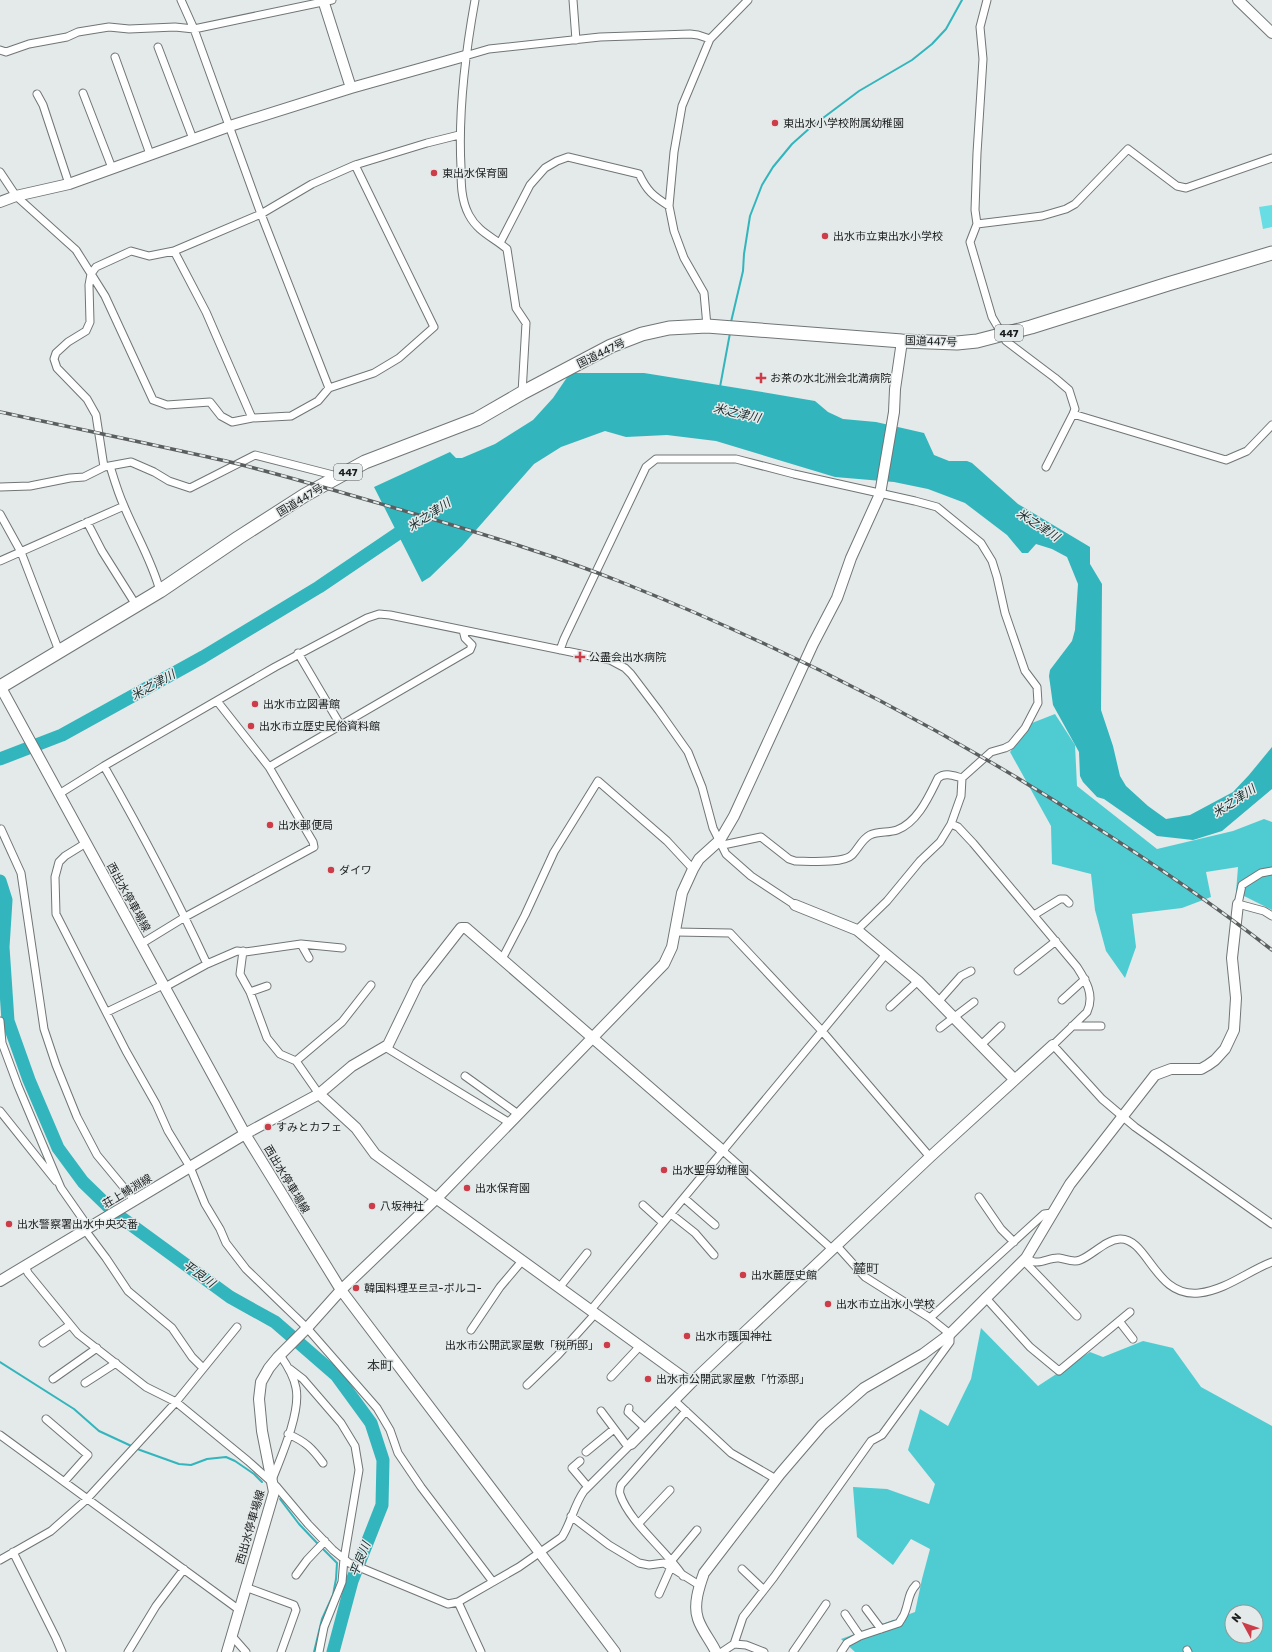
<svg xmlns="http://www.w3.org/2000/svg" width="1272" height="1652" viewBox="0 0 1272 1652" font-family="Rubik,'Noto Sans JP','Noto Sans KR',sans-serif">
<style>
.green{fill:#68dde3}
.forest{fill:#4fccd2;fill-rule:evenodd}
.water{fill:#32b5bc}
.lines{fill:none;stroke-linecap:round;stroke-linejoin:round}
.stream{stroke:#32b5bc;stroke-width:2}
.river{stroke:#32b5bc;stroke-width:13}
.street-casing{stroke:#707575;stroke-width:9}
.secondary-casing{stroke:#707575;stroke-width:12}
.highway-casing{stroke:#707575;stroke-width:15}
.street{stroke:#fff;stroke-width:7}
.secondary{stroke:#fff;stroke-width:10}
.highway{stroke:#fff;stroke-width:13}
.rail-casing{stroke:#5b5e5e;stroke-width:3.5}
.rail{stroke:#e4e9e9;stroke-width:2;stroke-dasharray:6;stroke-linecap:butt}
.poi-dot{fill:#cd3d49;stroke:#e4e9e9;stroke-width:1.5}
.labels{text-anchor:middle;stroke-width:3;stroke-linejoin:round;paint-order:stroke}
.shield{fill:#e4e9e9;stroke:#585b5b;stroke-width:1}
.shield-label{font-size:10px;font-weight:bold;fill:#1c1e1e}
.poi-label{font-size:11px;fill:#1c1e1e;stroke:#e4e9e9;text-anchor:start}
.street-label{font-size:11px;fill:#1c1e1e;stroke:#e4e9e9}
.water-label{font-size:12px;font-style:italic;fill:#182e2f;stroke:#e4e9e9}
.quarter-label{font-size:13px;fill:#2f3333;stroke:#e4e9e9}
</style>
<rect width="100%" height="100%" fill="#e4e9e9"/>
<path class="green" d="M1272 205V227L1263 229 1259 207Z"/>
<path class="forest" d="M1055 714 1075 745 1077 786 1157 849 1233 831 1264 819 1272 822V910L1236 892 1238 867 1206 872 1211 897 1182 908 1132 914 1136 947 1125 978 1106 951 1095 910 1091 874 1052 864 1051 826 1010 752 1032 723Z
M981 1328 1038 1386 1090 1352 1103 1357 1143 1341 1173 1348 1201 1387 1272 1426V1652H855L841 1639 915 1612 922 1579 930 1549 911 1539 893 1565 857 1537 853 1487 887 1489 929 1504 935 1484 908 1450 920 1409 948 1426 971 1379ZM1232 1612H1256V1636H1232Z"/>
<path class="water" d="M572 373H644L756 391 815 401 828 412 843 419 876 422 924 433 934 455 949 461H967L972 463 1018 504 1090 547V564L1102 584 1101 710 1113 746 1120 776 1126 786 1148 806 1166 819 1190 815 1233 792 1249 775 1272 747V789L1222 831 1193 840 1157 836 1104 799 1097 797 1083 782 1080 776 1079 752 1053 705 1049 676 1050 670 1072 641 1075 630 1078 584 1067 557 1052 549 1036 544 1028 553H1022L1007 535 965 503 928 489 894 482 835 477 716 441 667 435 626 437 605 431 561 447 534 464 462 546 430 577 422 582 374 487 450 452 456 458H462L495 444 533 420 553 398 568 376Z"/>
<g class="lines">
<path class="stream" d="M731 322 743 271 744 254 750 216 762 185 773 167 792 144 811 127 859 91 912 60 932 44 946 29 962 0
M720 387 730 333
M0 1362 74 1409 99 1431 140 1450 179 1464 191 1465 207 1459 226 1457 235 1461 254 1474 262 1482
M280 1499 299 1524 318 1544
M314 1652 322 1619 333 1595 336 1579 337 1563 321 1547"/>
<path class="river" d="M0 759 62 735 203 657 319 587 412 524
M0 881 6 900 3 947 8 1021 29 1080 58 1148 83 1182 115 1213 230 1297 275 1322 336 1375 371 1423 383 1460 382 1505 352 1581 333 1652"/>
<defs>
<path id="street" d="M181 0 194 29 261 214 329 388
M475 0C465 55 458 111 461 167 461 183 461 200 469 215 478 232 493 237 507 249L516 308 526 323 522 393
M573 0 576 40
M987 0 980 27 983 59 977 153 975 210 977 224 970 242 992 317 1006 341 1055 378 1069 390 1075 409 1073 414 1046 467
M158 47 193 139
M0 50 6 52 29 44 67 37 78 32 109 27 129 29 175 27 194 29 332 0
M465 56 489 49 600 37 690 34 698 35 710 39
M115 57 150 154
M83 93 112 168
M37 94 43 105 69 184
M0 172 16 196 76 250 105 296 153 400 167 405 210 402 221 416 232 422 252 418 291 416 318 401 329 388 374 373 399 358 434 327 355 165
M977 224 1042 216 1066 209 1075 204 1128 149 1177 186 1186 188 1272 158
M500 243 530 185 545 168 557 161 568 157 639 174C647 191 653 196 669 206
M174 251 206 312 252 418
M707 326 704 293 684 258 674 231 669 206 674 152 682 106 710 39 748 0
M1073 414 1226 460 1247 451 1272 425
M110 466C114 479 118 493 124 506 136 535 152 561 160 591
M104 467 96 415 87 399 57 368 54 359 56 353 68 342 86 331 90 322 89 285 91 274 96 267 131 251 149 256 174 251 261 214 312 184 355 165 427 143 459 135
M0 487 30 486 70 478 84 477 104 467 131 462 154 472 169 481 190 488 255 455 337 476
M0 514 21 552 59 651
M87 522 102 551 136 605
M0 561 124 506
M560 650 564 639 646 467 656 459H736L794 474 915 501 937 507 981 543 992 561 997 577 1005 613 1025 671 1037 687 1038 703 1025 728 1011 745 1005 748 991 752 962 778 961 796 951 824 940 842 920 861 887 901 857 930
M298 653 341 726
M104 766C141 831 176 897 207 964L165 987
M269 767 470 650 472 645 465 638 463 630
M59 794 104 766 275 667 367 618 379 614 390 615 610 660 625 668 631 674 659 711 688 752 702 787 713 828 726 854 751 876 795 905
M951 824 958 827 973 843 1077 967C1086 981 1095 995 1087 1012L1053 1045 1102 1099 1135 1127 1272 1224
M1 829 21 873 44 1029 56 1065 77 1117 97 1155 135 1201
M86 843 65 856 59 862 55 877 56 914 126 1051 156 1104 168 1131 190 1167 205 1204 220 1229 226 1243 246 1269 307 1328 377 1408 390 1430 398 1453 421 1487 493 1582
M723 845 761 837 789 859 795 861C808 861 843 864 852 855 858 849 862 839 870 835 878 831 889 833 897 830 918 822 929 796 938 778 945 772 954 776 962 778
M1272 871 1261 873 1242 885 1238 904 1264 911 1272 916
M1034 915 1060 899H1065L1069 903
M676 932 730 933 822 1031 930 1157
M141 944 185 917 314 847 313 842 269 767 217 701
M301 944 342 948
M243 951 240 974 250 992
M502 959 525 915 554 852 598 781 667 841 693 869
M207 964 237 951 245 952 301 944 309 958
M1018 971 1056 941
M267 986 250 992 267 1038 280 1054 296 1061
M1062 1000 1085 979
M938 1002 961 976 971 971
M890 1007 918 981
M107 1012 163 985
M0 1021 2 1043 18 1086 61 1188 89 1228
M1072 1026H1101
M940 1028 974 1002
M981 1045 1001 1026
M385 1047 510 1123
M465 1076 518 1114
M319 1094 296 1061 342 1022 371 985
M0 1111 56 1181
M723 1151 833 1250
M979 1197 1001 1229 1014 1242
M684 1198 715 1225
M643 1205 663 1223
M671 1214 695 1233 714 1255
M85 1230 106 1258 128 1291 172 1328 192 1357 203 1368
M1026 1258C1029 1259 1032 1262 1035 1262 1043 1263 1051 1257 1059 1258 1066 1259 1073 1263 1080 1260 1093 1255 1105 1240 1120 1239 1148 1238 1155 1298 1199 1293 1226 1290 1248 1271 1272 1262
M1024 1261 1077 1316
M25 1266 28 1273 78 1334 146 1387 176 1402 248 1461 276 1486 308 1524 333 1550 349 1563 448 1604 458 1602 519 1567 562 1537C571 1523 574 1505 584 1491L631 1444
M559 1288 587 1253
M985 1297 1030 1347 1059 1371 1130 1312
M590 1311 886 954
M930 1318 1044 1214 1052 1213
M1119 1321 1133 1339
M471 1330 500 1287 522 1261
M43 1343 70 1325
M290 1369 303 1379 341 1423 355 1446 359 1470 344 1559 342 1582 324 1627 319 1652
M611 1377 640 1346
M53 1379 97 1348
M85 1383 116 1363
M527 1385 558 1355 595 1314
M674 1400 731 1453 776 1479
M629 1408 628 1412 646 1429
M601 1411 628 1447
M46 1419 88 1455 64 1482
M288 1434C306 1442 312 1448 323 1463
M0 1435 238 1609
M586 1452 614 1429
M580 1461 572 1468 588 1487
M272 1480C281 1457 301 1412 296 1388 294 1376 287 1365 280 1355
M571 1516 609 1545 639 1563 649 1565 664 1563 699 1585
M639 1523 670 1490
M13 1552 56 1638 62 1652
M0 1560 51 1531 86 1500 176 1402 237 1327
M672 1560 697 1530
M742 1569 764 1590
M296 1575 307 1560 325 1541
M683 1576C666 1550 629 1522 620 1494 619 1491 620 1488 621 1485L686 1411
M245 1587 294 1605 296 1610 281 1652
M659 1594 671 1567
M458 1602 481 1652
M866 1609 881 1629
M845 1614 860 1636
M231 1635 246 1652
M734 1644 746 1645 764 1652
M1187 1650 1188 1652
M128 1652 156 1606 184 1569
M722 1652 734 1644 743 1617 774 1577 871 1441 882 1435 950 1342V1334L930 1318 865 1277 837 1246
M793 1652 826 1604
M841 1652 847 1643 860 1636 899 1623C901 1619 904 1616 905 1612 909 1602 908 1593 916 1585"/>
<path id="secondary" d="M323 0 351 88
M1238 0 1272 33
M0 202 16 196 69 184 230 126 351 88 465 56
M0 686 245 1134 341 1290 307 1328 278 1357 269 1368 261 1382 259 1399 262 1431 274 1492 227 1652
M795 905 857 930 918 981 1014 1079
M319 1094 356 1128 375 1154 691 1383
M0 1281 245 1134 319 1094 352 1066 388 1045 418 983 461 928H466L723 1151
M631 1444 691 1383 930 1157 1053 1045
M615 1652 341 1290 437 1198 664 964 672 947 682 893 693 869 699 859 720 840 734 816 813 644 837 598 851 558 880 494 894 412 895 389 902 341
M716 1652C711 1641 702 1631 698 1619 693 1605 699 1587 704 1573L780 1474 822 1425 864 1388 923 1354 950 1334 1026 1258 1070 1184 1155 1075 1171 1069H1201L1208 1065 1215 1060 1225 1049 1234 1030 1236 998 1232 958 1238 904"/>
<path id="highway" d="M0 687 160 591 238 538 305 495 365 462 477 419 522 393 611 346 642 334 669 328 707 326 902 341 957 343 977 341 1031 327 1168 284 1272 253"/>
</defs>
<use href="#street" class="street-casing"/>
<use href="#secondary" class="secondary-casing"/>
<use href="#highway" class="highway-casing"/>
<use href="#street" class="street"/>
<use href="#secondary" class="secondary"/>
<use href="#highway" class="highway"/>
<defs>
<path id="rail" d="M0 412C75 428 151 444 226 461 292 477 357 497 422 516 489 536 556 556 621 582 784 647 941 727 1088 822 1151 862 1213 904 1272 950"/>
</defs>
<use href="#rail" class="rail-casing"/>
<use href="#rail" class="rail"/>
</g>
<g class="poi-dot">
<circle cx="775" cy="123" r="4"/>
<circle cx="434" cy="173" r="4"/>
<circle cx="825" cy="236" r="4"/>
<path d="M759 372h4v4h4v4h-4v4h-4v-4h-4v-4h4z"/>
<path d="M578 651h4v4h4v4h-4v4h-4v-4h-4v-4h4z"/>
<circle cx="255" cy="704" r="4"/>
<circle cx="251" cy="726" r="4"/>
<circle cx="270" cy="825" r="4"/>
<circle cx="331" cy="870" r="4"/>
<circle cx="268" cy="1127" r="4"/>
<circle cx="664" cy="1170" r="4"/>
<circle cx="467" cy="1188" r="4"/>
<circle cx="372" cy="1206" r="4"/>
<circle cx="9" cy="1224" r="4"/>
<circle cx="743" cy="1275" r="4"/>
<circle cx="356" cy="1288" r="4"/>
<circle cx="828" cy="1304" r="4"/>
<circle cx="687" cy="1336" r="4"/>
<circle cx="607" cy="1345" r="4"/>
<circle cx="648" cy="1379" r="4"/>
</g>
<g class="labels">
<g class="shield">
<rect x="995" y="325" width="28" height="16" rx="3"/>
<rect x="334" y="464" width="28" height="16" rx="3"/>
</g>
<g class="shield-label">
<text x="1009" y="337">447</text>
<text x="348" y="476">447</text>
</g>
<g class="poi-label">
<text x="783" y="127">東出水小学校附属幼稚園</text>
<text x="442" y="177">東出水保育園</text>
<text x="833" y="240">出水市立東出水小学校</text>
<text x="770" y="382">お茶の水北洲会北満病院</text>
<text x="589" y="661">公盡会出水病院</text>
<text x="263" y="708">出水市立図書館</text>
<text x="259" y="730">出水市立歴史民俗資料館</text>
<text x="278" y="829">出水郵便局</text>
<text x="339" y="874">ダイワ</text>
<text x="276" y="1131">すみとカフェ</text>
<text x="672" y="1174">出水聖母幼稚園</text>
<text x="475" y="1192">出水保育園</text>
<text x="380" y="1210">八坂神社</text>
<text x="17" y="1228">出水警察署出水中央交番</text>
<text x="751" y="1279">出水麓歴史館</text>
<text x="364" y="1292">韓国料理포르코-ポルコ-</text>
<text x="836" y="1308">出水市立出水小学校</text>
<text x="695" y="1340">出水市護国神社</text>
<text x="599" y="1349" text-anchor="end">出水市公開武家屋敷「税所邸」</text>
<text x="656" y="1383">出水市公開武家屋敷「竹添邸」</text>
</g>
<g class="street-label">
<text transform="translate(931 341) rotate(2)" y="4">国道447号</text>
<text transform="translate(601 353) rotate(-26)" y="4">国道447号</text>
<text transform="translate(300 500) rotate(-31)" y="4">国道447号</text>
<text transform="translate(129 897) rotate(61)" y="4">西出水停車場線</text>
<text transform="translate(287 1179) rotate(59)" y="4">西出水停車場線</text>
<text transform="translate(127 1191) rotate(-31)" y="4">荘上鯖淵線</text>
<text transform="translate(250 1527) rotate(-74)" y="4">西出水停車場線</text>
</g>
<g class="water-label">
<text transform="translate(737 413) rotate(13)" y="4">米之津川</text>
<text transform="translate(429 515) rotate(-33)" y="4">米之津川</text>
<text transform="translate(1038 525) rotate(33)" y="4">米之津川</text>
<text transform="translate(153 685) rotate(-29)" y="4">米之津川</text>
<text transform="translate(1234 801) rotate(-33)" y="4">米之津川</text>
<text transform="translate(199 1274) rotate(36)" y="4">平良川</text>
<text transform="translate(360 1559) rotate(-68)" y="4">平良川</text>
</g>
<g class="quarter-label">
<text x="866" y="1273">麓町</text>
<text x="380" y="1370">本町</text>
</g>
</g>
<g transform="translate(1244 1624) rotate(310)"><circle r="19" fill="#e4e9e9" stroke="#949898"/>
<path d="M0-3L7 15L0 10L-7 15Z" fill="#cd3d49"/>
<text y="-6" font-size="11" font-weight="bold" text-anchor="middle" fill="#1c1e1e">N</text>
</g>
</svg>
